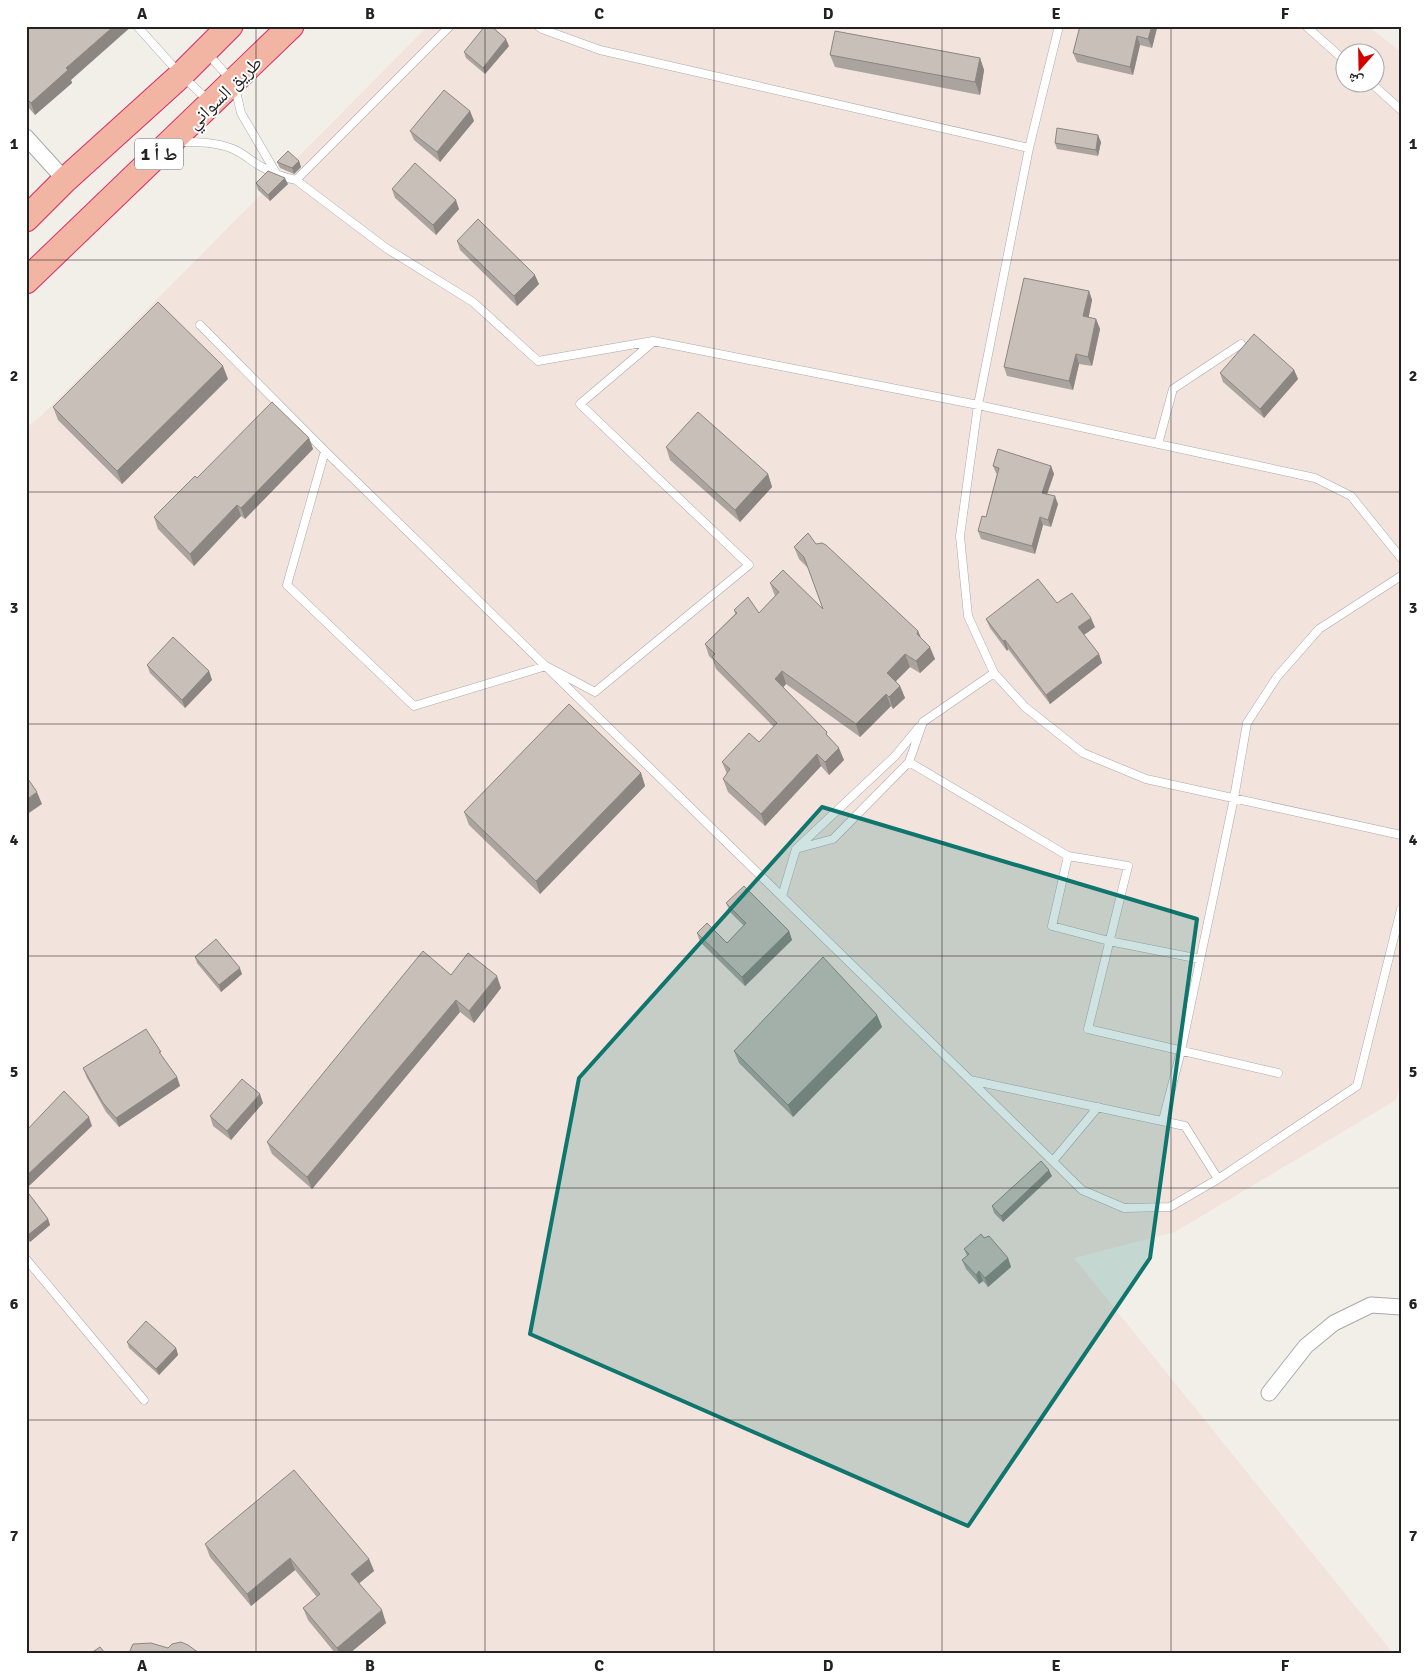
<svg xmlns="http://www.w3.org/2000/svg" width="1427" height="1679" viewBox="0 0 1427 1679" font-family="Signika,'Noto Naskh Arabic',sans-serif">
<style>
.military{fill:#f3e3dd;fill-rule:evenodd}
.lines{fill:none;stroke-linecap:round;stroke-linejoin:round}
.service-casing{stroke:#a9a9a9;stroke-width:9}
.minor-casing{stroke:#a9a9a9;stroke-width:17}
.trunk-casing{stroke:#dc2a67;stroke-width:27}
.service{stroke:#fff;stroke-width:8}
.minor{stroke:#fff;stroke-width:15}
.trunk{stroke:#f2b4a3;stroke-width:25}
.wall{fill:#aba49e}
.shaded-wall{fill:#8b8681}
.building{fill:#c7bfb8;stroke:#8b8681}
.marked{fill:#0f766e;fill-opacity:0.2;stroke:#0f766e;stroke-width:4;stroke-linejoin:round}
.grid{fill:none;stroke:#222;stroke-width:1;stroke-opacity:0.55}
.labels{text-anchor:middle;stroke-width:4;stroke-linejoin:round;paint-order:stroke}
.shield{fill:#fff;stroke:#646464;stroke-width:1}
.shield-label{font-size:18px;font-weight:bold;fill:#222}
.street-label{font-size:19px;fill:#222;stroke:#fff}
.neatline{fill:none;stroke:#222;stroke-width:2}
.grid-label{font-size:16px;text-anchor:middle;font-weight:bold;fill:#222}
</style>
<rect width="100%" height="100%" fill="#f2efe9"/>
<path class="military" d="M428 26H1368L1401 52V1080L1396 1100 1175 1232 1074 1258 1393 1653H26V428L42 415ZM1344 52H1374V82H1344Z"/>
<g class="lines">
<defs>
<path id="service" d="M137 26 181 75 209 101
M538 26 542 29 600 50 1029 148
M1059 26 1029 148 978 405 960 536 968 616 994 673 1025 707 1083 753 1146 779 1401 835
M1306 26 1344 60
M207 53 234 83 241 113 276 173
M1370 82 1401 110
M180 142C198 142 216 142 233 149 243 153 251 161 260 166 271 172 283 178 296 180L386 248 473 302 538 361 653 341 978 405 1315 478 1351 496 1401 558
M296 180 450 26
M200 325 325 451 970 1080 1185 1126 1218 1179
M1158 444 1173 389 1241 344
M325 451 287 585 414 706 546 666 595 692 749 565 580 404 653 342
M909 762 1068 856 1128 866 1088 1029 1278 1073
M796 849 833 839 909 762 923 722 994 673
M1068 856 1052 926 1109 941 1200 959
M782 896 796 849 895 756 919 727
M970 1080 1082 1190 1124 1208 1170 1207 1218 1179 1357 1086 1401 909
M1163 1120 1181 1051 1234 798 1247 723 1277 677 1319 629 1401 576
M1053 1161 1098 1107
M26 1259 144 1400"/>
<path id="minor" d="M26 137 65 180
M1269 1393 1306 1346 1334 1323 1371 1305 1401 1307"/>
<path id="trunk" d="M26 219 65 180 181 75 230 26
M26 281 291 26"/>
</defs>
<use href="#service" class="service-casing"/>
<use href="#minor" class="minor-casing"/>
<use href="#trunk" class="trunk-casing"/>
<use href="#service" class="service"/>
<use href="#minor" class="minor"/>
<use href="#trunk" class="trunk"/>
</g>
<path class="wall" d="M26 26 71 80 72 83 35 115 26 105Z
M1074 26H1156L1157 28 1152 48 1140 45 1133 75 1077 62 1073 53 1079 29 1075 28Z
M509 46 485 74 466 58 464 52Z
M830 55 980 58 984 70 980 95 835 67Z
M470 111 474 121 440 162 414 140 410 131Z
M1101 142 1098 156 1057 149 1055 143Z
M299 161 301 167 294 174 280 168 277 162Z
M256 183 288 184 270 201 258 190Z
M392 189 459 209 436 235 395 198Z
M457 241 539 284 517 306 460 250Z
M1089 291 1092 300 1088 318 1096 319 1100 329 1092 366 1079 364 1073 390 1007 376 1004 367Z
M1294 370 1298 379 1264 418 1223 382 1220 373Z
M228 379 122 484 58 420 53 407Z
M309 438 313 449 245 519 241 516 194 566 158 529 154 517 197 478Z
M666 447 768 474 772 487 740 522 670 460Z
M993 466H1051L1054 474 1047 494 1058 504 1051 527 1043 525 1035 554 981 539 978 531 986 517 997 474 996 473Z
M816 544 918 631 921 638 935 659 920 673 910 667 896 681 900 686 905 698 893 709 891 706 860 737 786 684 783 687 829 737 844 760 829 775 821 766 765 826 728 792 723 779 727 774 722 762 759 742 774 727 716 669 713 660 709 656 705 644 735 614 734 610 759 613 775 596 770 583 823 609 809 569 799 559 794 547Z
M1057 603 1095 627 1084 635 1099 654 1102 663 1050 704 1008 649 1007 651 990 628 986 619Z
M147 665 209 671 212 680 185 708 150 673Z
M641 773 645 786 540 894 469 825 464 812Z
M726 903 789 931 792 940 745 986 700 942 697 933 727 943 744 926 730 912Z
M195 957 242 974 221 992 197 963Z
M451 975 501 988 474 1023 460 1012 312 1189 272 1154 267 1142Z
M877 1015 882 1027 793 1117 739 1063 734 1051Z
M163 1058 177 1077 180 1086 119 1127 106 1112 87 1078 83 1068Z
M263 1103 231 1140 213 1126 210 1116Z
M1052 1176 1003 1222 994 1213 992 1206Z
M26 1190 48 1219 50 1225 30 1242 26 1237Z
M984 1238 1008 1258 1011 1267 988 1287 983 1281 979 1284 966 1269 962 1260 967 1256 964 1249Z
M127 1342 176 1348 178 1355 159 1375 129 1348Z
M205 1544 369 1559 374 1571 359 1583 386 1623 350 1653H335L308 1620 303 1608 317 1597 295 1570 251 1606 210 1557Z"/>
<path class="shaded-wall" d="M114 26H132L71 80 72 83 35 115 31 103 66 68Z
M1152 26H1156L1157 28 1152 48 1148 39Z
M1137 36 1140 45 1133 75 1130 67Z
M506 39 509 46 485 74 483 68Z
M980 58 984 70 980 95 975 82Z
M470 111 474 121 440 162 437 152Z
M1098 135 1101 142 1098 156 1096 150Z
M299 161 301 167 294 174 292 168Z
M285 178 288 184 270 201 268 195Z
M456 200 459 209 436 235 433 225Z
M535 275 539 284 517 306 514 296Z
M1089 291 1092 300 1087 326 1083 316Z
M1096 319 1100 329 1092 366 1088 357Z
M1076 354 1079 364 1073 390 1069 381Z
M223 366 228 379 122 484 117 471Z
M1294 370 1298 379 1264 418 1260 409Z
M309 438 313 449 245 519 241 508Z
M1051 466 1054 474 1045 500 1042 493Z
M768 474 772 487 740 522 735 510Z
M1055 496 1058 504 1051 527 1048 520Z
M237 505 241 516 194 566 190 554Z
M1040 517 1043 525 1035 554 1032 546Z
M1091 618 1095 627 1081 637 1078 627Z
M918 631 923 643 917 634Z
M1005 640 1008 649 1007 651 1003 641Z
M930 647 935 659 920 673 916 661Z
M905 654 910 667 892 685 887 673Z
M1099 654 1102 663 1050 704 1046 695Z
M209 671 212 680 185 708 182 700Z
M782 671 786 684 780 691 775 679Z
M900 686 905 698 893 709 889 697Z
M886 694 891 706 860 737 856 724Z
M839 748 844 760 829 775 825 762Z
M817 754 821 766 765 826 761 814Z
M641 773 645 786 540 894 536 881Z
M37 792 42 804 26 815V800Z
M789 931 792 940 745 986 742 977Z
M240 968 242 974 221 992 219 985Z
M497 976 501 988 474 1023 469 1011Z
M456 1000 460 1012 312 1189 307 1177Z
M877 1015 882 1027 793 1117 788 1105Z
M177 1077 180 1086 119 1127 116 1118Z
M260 1094 263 1103 231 1140 227 1131Z
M89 1117 92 1126 27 1188 26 1176Z
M1049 1170 1052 1176 1003 1222 1001 1216Z
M48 1219 50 1225 30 1242 28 1235Z
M1008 1258 1011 1267 988 1287 985 1278Z
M979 1271 983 1281 979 1284 976 1275Z
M176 1348 178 1355 159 1375 156 1369Z
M290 1558 295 1570 251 1606 247 1594Z
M369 1559 374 1571 356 1586 351 1574Z
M382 1610 386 1623 350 1653H339L337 1648Z"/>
<path class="building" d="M26 26H114L66 68 68 70 31 103 26 98Z
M485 26H491L506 39 483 68 464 52Z
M1080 26H1152L1148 39 1137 36 1130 67 1073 53Z
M835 31 980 58 975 82 830 55Z
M444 90 470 111 437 152 410 131Z
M1057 128 1098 135 1096 150 1055 143Z
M288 151 299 161 292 168 277 162Z
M415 163 456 200 433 225 392 189Z
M268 171 285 178 268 195 256 183Z
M478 219 535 275 514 296 457 241Z
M1024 278 1089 291 1083 316 1096 319 1088 357 1076 354 1069 381 1004 367Z
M158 302 223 366 117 471 53 407Z
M1254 334 1294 370 1260 409 1220 373Z
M272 402 309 438 241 508 237 505 190 554 154 517 195 476 197 478Z
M698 412 768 474 735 510 666 447Z
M998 449 1051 466 1042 493 1055 496 1048 520 1040 517 1032 546 978 531 982 516 986 517 999 468 993 466Z
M808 533 816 544 822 543 826 545 918 631 917 634 930 647 916 661 905 654 887 673 900 686 889 697 886 694 856 724 782 671 775 679 827 732 826 734 839 748 825 762 817 754 761 814 723 779 730 769 722 762 749 733 759 742 777 723 712 657 715 654 705 644 737 613 734 610 748 597 759 613 779 592 770 583 783 570 823 609 804 557 794 547Z
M1038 579 1057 603 1072 593 1091 618 1078 627 1099 654 1046 695 1005 640 1003 641 986 619Z
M173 637 209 671 182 700 147 665Z
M569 704 641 773 536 881 464 812Z
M26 776 37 792 26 800Z
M744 886 789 931 742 977 697 933 707 923 727 943 746 923 726 903Z
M216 939 240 968 219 985 195 957Z
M423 951 451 975 468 953 497 976 469 1011 456 1000 307 1177 267 1142Z
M823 957 877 1015 788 1105 734 1051Z
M146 1029 161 1052H159L177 1077 116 1118 103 1103 83 1068Z
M242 1079 260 1094 227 1131 210 1116Z
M64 1091 89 1117 26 1176V1131Z
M1041 1161 1049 1170 1001 1216 992 1206Z
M26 1190 48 1219 28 1235 26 1233Z
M981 1234 984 1238 989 1236 1008 1258 985 1278 979 1271 976 1275 962 1260 969 1254 964 1249Z
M146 1321 176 1348 156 1369 127 1342Z
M294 1470 369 1559 351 1574 382 1610 337 1648 303 1608 320 1594 290 1558 247 1594 205 1544Z
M181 1642 188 1645 199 1653H129L133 1644 151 1643 168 1648 172 1644Z
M100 1647 105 1653H91Z"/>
<path class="marked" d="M822 807 1197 919 1150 1258 968 1526 530 1334 579 1078Z"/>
<path class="grid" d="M256 26V1653M485 26V1653M714 26V1653M942 26V1653M1171 26V1653M26 260H1401M26 492H1401M26 724H1401M26 956H1401M26 1188H1401M26 1420H1401"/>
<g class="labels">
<rect class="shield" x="135" y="138.5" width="48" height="31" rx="4"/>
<g class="shield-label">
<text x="159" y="160">ط أ 1</text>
</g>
<g class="street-label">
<text transform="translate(224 92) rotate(-44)" y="7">طريق السواني</text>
</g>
</g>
<rect width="1427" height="1679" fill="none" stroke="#ffffff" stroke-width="55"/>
<g transform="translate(1360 68) rotate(200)"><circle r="24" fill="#ffffff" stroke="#a7a7a7"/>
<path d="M0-4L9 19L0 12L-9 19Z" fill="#d40000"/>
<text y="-8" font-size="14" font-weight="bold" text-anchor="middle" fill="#222222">ش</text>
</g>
<rect x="28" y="28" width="1372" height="1624" class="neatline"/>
<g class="grid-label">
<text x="142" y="19">A</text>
<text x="370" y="19">B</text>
<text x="599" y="19">C</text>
<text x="828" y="19">D</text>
<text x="1056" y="19">E</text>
<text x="1285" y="19">F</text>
<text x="14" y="149">1</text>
<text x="1413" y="149">1</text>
<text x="14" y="381">2</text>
<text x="1413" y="381">2</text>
<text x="14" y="613">3</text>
<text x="1413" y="613">3</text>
<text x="14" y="845">4</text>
<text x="1413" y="845">4</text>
<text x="14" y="1077">5</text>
<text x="1413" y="1077">5</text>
<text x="14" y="1309">6</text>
<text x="1413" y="1309">6</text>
<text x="14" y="1541">7</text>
<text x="1413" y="1541">7</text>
<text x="142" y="1671">A</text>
<text x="370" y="1671">B</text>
<text x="599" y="1671">C</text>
<text x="828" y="1671">D</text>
<text x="1056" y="1671">E</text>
<text x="1285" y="1671">F</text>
</g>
</svg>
